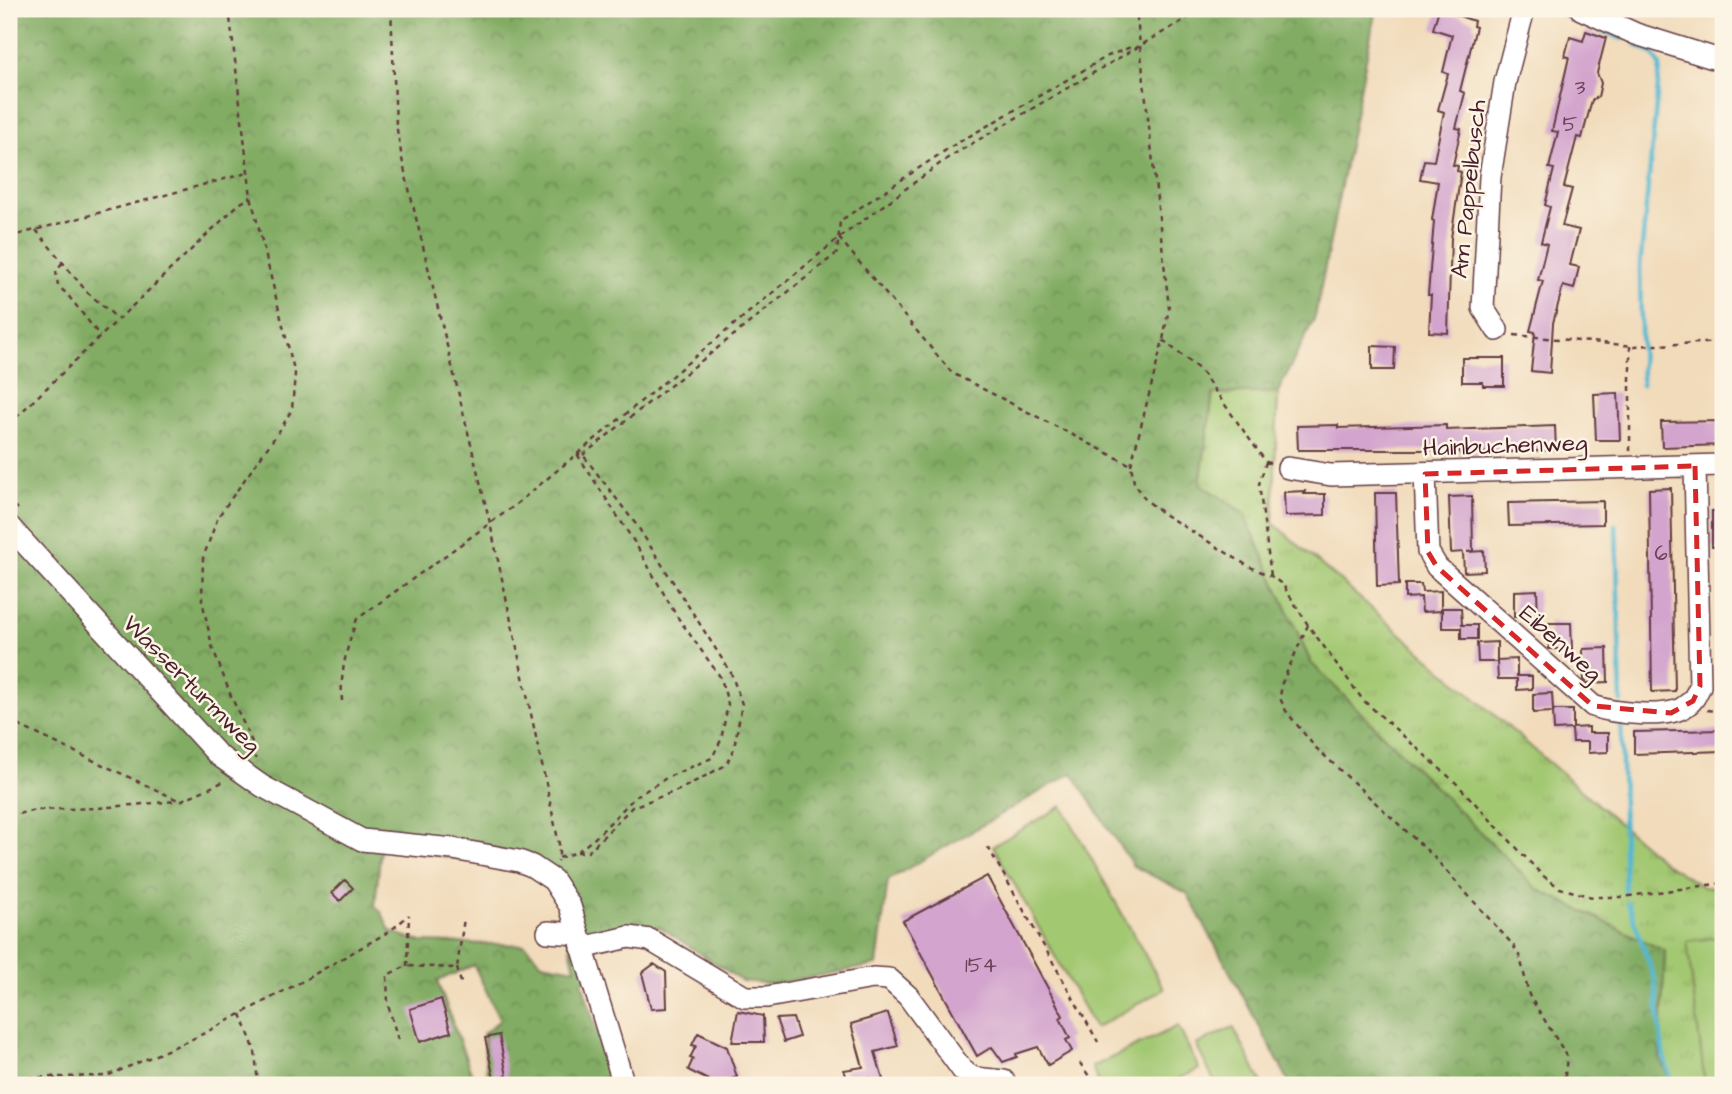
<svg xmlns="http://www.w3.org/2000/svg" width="1732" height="1094" viewBox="0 0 1732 1094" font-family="'Architects Daughter',sans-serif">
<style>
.grass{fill:url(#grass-tufts);stroke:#76744e;stroke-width:2}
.forest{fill:url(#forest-crowns);stroke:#666648;stroke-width:2;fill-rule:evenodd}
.garden{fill:#a3c872;stroke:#76744e;stroke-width:2}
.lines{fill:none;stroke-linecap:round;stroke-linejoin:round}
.stream{stroke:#52b8d0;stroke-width:4.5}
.building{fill:#d3a5ce}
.minor-casing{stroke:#633b41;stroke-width:24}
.path{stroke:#633b41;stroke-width:2.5;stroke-dasharray:5 5;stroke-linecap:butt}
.minor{stroke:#fff;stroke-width:21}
.marked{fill:none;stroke:#d62828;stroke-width:5;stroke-dasharray:14 9;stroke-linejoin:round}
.labels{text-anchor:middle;stroke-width:5;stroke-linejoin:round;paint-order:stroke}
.number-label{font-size:21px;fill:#6c4054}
.street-label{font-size:24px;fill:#4a1f2b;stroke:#fcf5e5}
</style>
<defs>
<pattern id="grass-tufts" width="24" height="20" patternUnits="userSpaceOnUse" patternTransform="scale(1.75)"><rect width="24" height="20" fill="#a3c872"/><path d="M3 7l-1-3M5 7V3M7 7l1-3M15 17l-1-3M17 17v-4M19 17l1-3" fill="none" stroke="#8eab63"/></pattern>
<pattern id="forest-crowns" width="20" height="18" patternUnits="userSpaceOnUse" patternTransform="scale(1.75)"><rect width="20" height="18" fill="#82ac64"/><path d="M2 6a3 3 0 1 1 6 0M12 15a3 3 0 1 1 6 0" fill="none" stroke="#6c8b53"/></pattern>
</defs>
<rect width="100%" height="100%" fill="#fcf5e5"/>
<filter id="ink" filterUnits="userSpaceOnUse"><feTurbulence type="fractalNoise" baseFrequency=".0143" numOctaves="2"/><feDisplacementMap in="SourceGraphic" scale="14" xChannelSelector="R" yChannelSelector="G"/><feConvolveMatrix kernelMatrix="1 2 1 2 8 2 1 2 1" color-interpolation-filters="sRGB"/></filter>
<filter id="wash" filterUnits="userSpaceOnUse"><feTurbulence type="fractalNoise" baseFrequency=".00686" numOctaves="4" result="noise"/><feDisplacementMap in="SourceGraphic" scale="28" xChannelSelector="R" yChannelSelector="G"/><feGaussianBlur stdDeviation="1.57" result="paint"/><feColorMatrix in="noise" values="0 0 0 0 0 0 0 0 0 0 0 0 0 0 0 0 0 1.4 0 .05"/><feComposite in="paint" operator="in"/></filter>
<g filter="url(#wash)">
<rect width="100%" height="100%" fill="#f1dbbb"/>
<path class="grass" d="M1278 392 1273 523 1665 863 1703 887 1723 888V1085H1673L1660 1059 1665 951 1537 889 1311 663 1244 513 1200 484 1213 394Z"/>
<path class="forest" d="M9 9H1376L1315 317 1278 392 1213 394 1200 484 1244 513 1311 663 1537 889 1665 951 1660 1059 1673 1085H1291L1187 893 1133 866 1072 773 888 880 877 965 772 984 742 981 660 927 595 936 593 970 582 982 613 1085H9ZM381 846 532 871 560 900 575 969 542 963 525 945 421 942 390 931 382 913 375 906ZM474 965 500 1020 483 1034 487 1075 473 1077 437 981Z"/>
<path class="garden" d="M1062 806 1164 989 1095 1028 993 846Z
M1723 937V1085H1705L1687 941Z
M1178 1026 1199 1069 1166 1085H1100L1092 1067Z
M1233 1027 1263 1085H1216L1196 1045Z"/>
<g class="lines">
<path class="stream" d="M1555 12 1622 39
M1637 45 1654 55 1660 66 1640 267 1642 385
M1616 525 1621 702
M1621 722 1625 891
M1628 903 1655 980 1663 1054 1673 1085"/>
</g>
<g id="blocks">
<path class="building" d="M1439 9 1474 21 1473 26 1476 27 1460 91 1465 93 1456 128 1461 129 1453 165 1458 166 1457 171 1461 172 1451 238 1448 333 1429 332 1431 295H1428L1434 221 1432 220 1438 182 1420 179 1424 160 1434 161 1444 112 1438 110 1448 74 1443 72 1452 35 1433 29Z
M1586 31 1606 38 1597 73 1601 83 1598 97 1592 100 1582 138 1577 137 1564 187 1572 189 1562 226 1579 230 1570 265 1579 267 1574 289 1563 286 1553 323 1550 373 1531 371 1535 332 1530 331 1543 281 1538 280 1547 244 1541 242 1550 207 1545 205 1554 169 1549 168 1558 132 1552 131 1569 57 1565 56 1570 37 1583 41Z
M1372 346 1395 347 1394 370H1372Z
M1462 358H1504V386H1483V382H1462Z
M1618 393 1620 440H1596L1594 394Z
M1723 421V445L1662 447 1661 422Z
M1338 425V428L1446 425V430L1555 426 1556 450 1460 454V450H1298L1297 426Z
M1671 488 1675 691 1652 692 1649 489Z
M1305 491 1304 494H1325V515L1285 516 1284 492Z
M1375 493H1396L1399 585 1377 586Z
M1472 496 1473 551 1467 552 1484 551 1485 571 1464 572 1463 552 1451 553 1449 497Z
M1603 501V524L1509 526 1508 503Z
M1712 511H1723V547H1712Z
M1405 584H1421L1422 592 1441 591V611L1422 612 1421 597 1405 598Z
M1537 590 1538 616 1514 617V591Z
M1442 608H1461L1462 625H1477V639H1461V628H1442Z
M1549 623H1571L1572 649H1549Z
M1497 642V660L1517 659V676H1532V689L1517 690V679H1498L1497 662H1478L1477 643Z
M1607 648 1608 682 1587 683 1584 680 1583 649Z
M1552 693 1553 710H1573V728L1589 727V733H1608V752L1588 753V742H1573L1572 729 1554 730 1553 712 1533 713V694Z
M1723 730V751L1634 754V732Z
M987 876 1063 1016 1060 1018 1070 1038 1066 1040 1072 1051 1048 1065 1038 1047 1016 1054 1017 1057 1003 1062 992 1047 977 1056 903 921Z
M345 880 353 888 340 901 332 893Z
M654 964 666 972 667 1008 651 1009 642 973Z
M441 999 451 1032 420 1042 410 1009Z
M738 1011 763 1016 764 1042H732Z
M888 1013 898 1046 875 1052 883 1079 871 1083 870 1078 848 1081 844 1070 863 1067 851 1024Z
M793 1018 799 1037 784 1042 776 1019Z
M698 1033 727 1047 737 1077 716 1084 688 1070 693 1059 690 1058 696 1046 692 1045Z
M499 1035 507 1076 494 1079 485 1038Z"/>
</g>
</g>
<g filter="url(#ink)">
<use href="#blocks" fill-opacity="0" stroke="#633b41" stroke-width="2"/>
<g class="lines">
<defs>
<path id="minor" d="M1581 9 1636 34 1723 61
M1497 330 1483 308 1490 177 1505 82 1524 9
M1288 468 1331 475 1723 465
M1425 474 1428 552 1437 567 1593 706C1612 713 1667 719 1684 707 1693 702 1696 695 1700 686L1695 466
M9 526 218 755 262 786 362 840 453 849 519 861 532 866 553 880 570 906 624 1085
M548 932 578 934
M582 948 629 937 650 940 745 997H767L873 978 889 979 908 996 963 1071 974 1078 1004 1081"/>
</defs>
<use href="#minor" class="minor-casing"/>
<path class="path" d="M229 9 251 197 295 374 292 409 282 427 218 517 203 558 202 600 212 646 231 696 256 751 255 759
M391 9 396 124 403 164 490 523 559 844V858L557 861
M36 230 87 292 118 319
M9 237 247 173
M839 238 952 373 1131 465 1134 482 1145 499 1162 513 1248 566 1271 576 1283 585 1308 625 1363 700 1456 783 1542 875 1560 888 1592 897H1622L1723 883
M62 263 56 271 58 286 67 294 100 336
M1514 335 1634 346 1723 342
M1163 340 1200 370 1266 462 1270 463
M1630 346V451
M9 424 239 204 251 197
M583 455 837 253 840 221 949 148 1108 56 1131 47
M1266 462 1259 484 1271 576
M1131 465 1163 340 1169 308 1136 9
M9 499 18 509
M1308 625 1282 683 1280 698 1286 711 1314 746 1431 854 1513 945 1520 957 1529 995 1567 1056 1564 1085
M342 701C340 671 347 647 357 619L514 506 839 238 949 157 1203 9
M1707 710 1723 712
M9 721 180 801 225 781
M9 816 35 810 98 808 177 801
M988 847 1098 1042
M577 852H588L632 807 679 790 726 765 734 748 742 704 731 673 638 527 583 455 577 454
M559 858 577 852 596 837 635 797 668 777 712 758 721 740 728 704 721 678 676 615 635 543 577 454
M407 966 409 915
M457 968 461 983
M241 1014 255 1051 258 1085
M398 1040 388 1005 387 975 407 966 457 968 464 918
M1080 1063 1095 1085
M52 1076 61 1085
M9 1078 107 1076 197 1037 301 982 390 931 409 915"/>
<use href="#minor" class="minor"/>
</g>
</g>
<path class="marked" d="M1695 466 1700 686 1693 701 1671 713 1593 706 1437 567 1428 552 1425 474Z"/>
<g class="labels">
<g class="number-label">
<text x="1580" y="94">3</text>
<text x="1570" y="131">5</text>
<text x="1661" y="560">6</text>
<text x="981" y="972">154</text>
</g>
<g class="street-label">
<text transform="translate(1468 189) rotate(-84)" y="8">Am Pappelbusch</text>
<text transform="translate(1505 445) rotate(-2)" y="8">Hainbuchenweg</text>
<text transform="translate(1561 643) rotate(42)" y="8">Eibenweg</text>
<text transform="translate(192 684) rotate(45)" y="8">Wasserturmweg</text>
</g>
</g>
<rect width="1732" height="1094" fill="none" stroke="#fcf5e5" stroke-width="35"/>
</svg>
